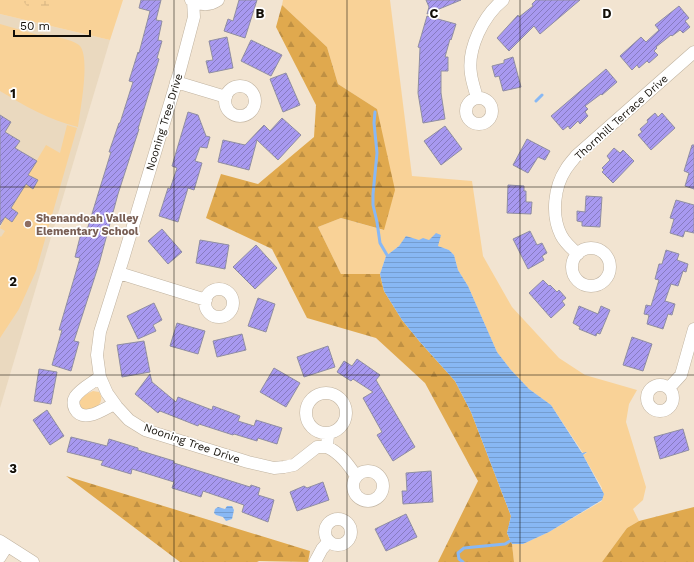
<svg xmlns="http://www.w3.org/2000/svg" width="694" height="562" viewBox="0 0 694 562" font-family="'Work Sans',sans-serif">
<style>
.built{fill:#ead9bf}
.green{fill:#f9d297}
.forest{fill:url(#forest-firs)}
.wetland{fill:url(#wetland-marsh)}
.water{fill:url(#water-rules)}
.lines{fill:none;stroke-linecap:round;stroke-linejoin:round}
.stream{stroke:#88b8f4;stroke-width:3}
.building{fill:url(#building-hatch);stroke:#908ea2}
.minor-casing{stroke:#c0b3a0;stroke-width:13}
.minor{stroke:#fff;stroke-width:12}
.grid{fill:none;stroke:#120e07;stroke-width:1;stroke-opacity:0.55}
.education-dot{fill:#8d6e63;stroke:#fff;stroke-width:1.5}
.labels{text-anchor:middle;stroke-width:3.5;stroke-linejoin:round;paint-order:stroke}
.street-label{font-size:11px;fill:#120e07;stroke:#fff}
.education-label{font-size:11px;font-weight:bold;fill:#785e54;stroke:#fff;text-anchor:start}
.grid-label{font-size:13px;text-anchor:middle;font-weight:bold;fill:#120e07;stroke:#fff;stroke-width:3.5;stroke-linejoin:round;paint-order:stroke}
</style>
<defs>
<pattern id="forest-firs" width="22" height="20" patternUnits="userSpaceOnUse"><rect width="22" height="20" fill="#e0a94e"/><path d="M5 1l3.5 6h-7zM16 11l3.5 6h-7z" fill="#bf9043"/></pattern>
<pattern id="wetland-marsh" width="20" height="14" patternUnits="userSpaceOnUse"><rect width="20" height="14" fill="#f9d297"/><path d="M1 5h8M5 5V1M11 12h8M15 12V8" fill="none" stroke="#d4b381"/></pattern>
<pattern id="water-rules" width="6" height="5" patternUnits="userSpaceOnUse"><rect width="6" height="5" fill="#88b8f4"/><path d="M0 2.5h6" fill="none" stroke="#749dd0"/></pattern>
<pattern id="building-hatch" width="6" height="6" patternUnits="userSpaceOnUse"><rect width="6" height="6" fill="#a899f0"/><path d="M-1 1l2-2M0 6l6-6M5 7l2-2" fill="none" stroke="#877bc0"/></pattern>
</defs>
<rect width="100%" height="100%" fill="#f2e4d1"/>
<path class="built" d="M0 14 110 40 0 408Z"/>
<path class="green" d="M0 0H123L110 40 0 14Z
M283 0H390L412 176 472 181 483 256 512 307 559 358 585 375 637 390 629 404 626 422 646 487 643 500 633 509 639 521 627 528 602 562H514L512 544H523L549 532 602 501V488L583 455 587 453 586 452 583 453 551 405 529 389 511 370 497 352 468 286 458 270 454 255 449 250 438 246 429 240H419L406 237 399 246 386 256 380 274H341L318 227 341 218 383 230 377 109 338 84 327 47 282 5Z
M0 24 38 35 41 34C51 36 72 39 79 45 91 55 80 111 78 127 49 120 25 106 0 91Z
M67 125 77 128 36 271 19 309 0 338V236L1 237 5 231 0 228 5 217 12 222 18 213 11 208 26 184 33 189 38 181 28 175 46 145 60 153Z
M93 391 99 392C106 402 95 411 86 410 84 410 82 409 81 407 76 398 87 394 93 391Z"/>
<path class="forest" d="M282 5 327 47 338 84 377 109 395 190 384 230 341 218 318 227 341 274H380L384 291 402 320 420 342 455 381 471 412 511 516 507 533 512 544 514 562H438L478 481 425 383 376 338 307 318 272 249 206 218 221 174 258 184 314 137 316 105 276 27Z
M66 476 310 551 308 562 259 561 257 562H180Z
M694 507V562H602L627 528 639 521Z"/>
<path class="wetland" d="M22 0H57L53 10 27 6Z"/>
<path class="water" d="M436 233 441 235 438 246 449 250 454 255 458 270 468 286 497 352 511 370 529 389 551 405 582 453 587 452 583 455 604 494 602 500 549 532 523 544H512L507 533 511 516 471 412 455 381 420 342 402 320 384 291 380 274 386 256 399 246 406 236 419 240 423 238 429 240Z
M227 506H232L234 510 232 519 226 521 223 517 216 515 214 513 215 509 218 507 225 509Z"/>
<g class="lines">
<path class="stream" d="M536 101 542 95
M375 112 374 123 377 153 373 194V205L377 222 380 243 387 255
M463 562 459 559 458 553 464 548 505 544 510 541"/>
</g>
<path class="building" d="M141 0H161L156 20 162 21 158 40 162 41 157 58 159 59 138 129H139L118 194 99 264 74 341 79 342 71 371 52 365 62 330H59L80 258 75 257 82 229 87 230 111 152H109L119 123H120L133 82 129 81 138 52 139 53 150 11 139 8Z
M239 0H257L245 38 224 31 228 19 233 21Z
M426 0H461L427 14 429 7Z
M536 0H580L540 34 534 26 509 51 497 38 518 15 519 17 533 6 532 4Z
M679 6 689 18 685 21 690 27 683 33 680 30 672 36 671 35 656 47 657 48 654 51 658 55 649 63 647 61 639 68 637 65 632 70 620 56 641 37 646 42 659 30 655 25Z
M427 16 456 24 451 40 450 39 445 57H448V71H441V93L445 119 423 123 418 93 420 48 418 47Z
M227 37 233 68 209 73 206 61 213 60 209 41Z
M251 40 282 55 271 76 241 61Z
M513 57 521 87 503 91 499 76 495 77 492 66 504 63V60Z
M606 69 617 82 602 95 601 94 585 106 588 109 585 112 588 116 580 124 578 121 570 129 568 126 563 130 551 116Z
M286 73 300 105 283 112 270 79Z
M188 112 198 115 206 136 210 137 207 148 200 147 195 161 202 163 194 190 188 188 178 222 159 216 168 188 170 189 177 168 172 166Z
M655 113 658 117 662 113 675 128 651 150 638 135 642 132 640 129 648 122 647 120Z
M0 115 11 122 5 132 20 141 15 148 37 161 28 175 38 180 33 189 26 184 11 208 18 213 12 222 5 217 0 225Z
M282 118 301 135 278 160 257 140 249 170 218 162 223 140 245 145 264 125 270 131Z
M445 126 462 149 441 165 424 141Z
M527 139 550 151 545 160 538 157 528 173 513 165Z
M692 145H694V189L685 186 689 173 684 171Z
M614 148 620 153 623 150 634 161 613 183 602 172 604 170 602 168 610 160 607 156Z
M508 185 524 186V191H526V202H532L531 214 507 213Z
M586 196 602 197 600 227 582 226V222L577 221V211L585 212Z
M676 200 694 205V233L685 231 683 237 670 233 674 219 670 218Z
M162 229 182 252 168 264 148 241Z
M530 231 537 245 542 243 547 253 542 256 544 260 528 269 513 239Z
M200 240 229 245 225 269 196 263Z
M256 245 277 268 255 289 233 267Z
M666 250 679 254 677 260 688 264 686 272 683 271 678 286 671 284 665 301 675 304 672 315 668 314 663 329 647 324 649 315 644 314 646 305 651 306 659 280 655 279 659 264H662Z
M543 280 549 286 550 285 557 292 559 290 566 298 562 301 565 305 551 318 529 293Z
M258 298 275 304 266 332 248 326Z
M154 303 162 320 153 325 156 331 138 339 127 316Z
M579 306 598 314 601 306 610 310 600 334 597 333 596 336 579 329 580 327 573 323Z
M177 323 205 331 198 354 170 346Z
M242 334 246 350 217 357 213 341Z
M632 337 652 344 643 371 623 365Z
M144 341 150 372 122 377 117 345Z
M328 346 335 367 304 377 297 357Z
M357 359 380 375 376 380 415 447 393 461 377 435 382 432 363 398 373 392 353 379 351 381 337 372 344 361 352 366Z
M274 368 300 383 286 407 260 392Z
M39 369 57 372 51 404 34 401Z
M150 374 152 382 176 402 178 397 212 410 213 406 240 416 238 421 254 426 256 420 282 428 277 444 258 438 257 441 234 434 233 435 199 424 198 426 160 411 158 413 135 394Z
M47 410 64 436 50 445 33 420Z
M683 429 689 450 660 459 654 437Z
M71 437 107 446 109 439 138 448V450L174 461V463L250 487 251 485 260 488 258 495 274 500 268 522 242 512 244 505 203 491 201 497 172 488 174 482 132 469 131 474 101 465 103 461 67 452Z
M431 471 433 502 403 504 402 491H407L406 473Z
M323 482 329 500 297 511 290 492 304 486 307 488Z
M406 514 417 537 386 551 375 529Z"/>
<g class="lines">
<defs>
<path id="minor" d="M191 0C200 5 209 6 218 0
M193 1 194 17 180 70 123 259 100 332 97 355 100 377 107 393 117 407 129 420 145 430 248 462 274 468 284 467 294 465 317 447H327L328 434
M176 82 226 97
M225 101a15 15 0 1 1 30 0a15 15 0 1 1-30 0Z
M477 98C475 90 472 82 471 74 467 49 483 16 503 0
M466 111a13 13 0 1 1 26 0a13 13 0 1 1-26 0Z
M572 267a19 19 0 1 1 38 0a19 19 0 1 1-38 0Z
M578 254C572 249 565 243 561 235 551 215 554 187 566 169 569 164 573 160 576 156L694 52
M119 273 206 300
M205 303a14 14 0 1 1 28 0a14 14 0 1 1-28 0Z
M100 377C92 383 80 389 75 397 73 400 73 405 75 409 83 424 104 409 114 404
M647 398a13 13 0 1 1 26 0a13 13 0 1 1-26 0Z
M669 388 681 375 694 329
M306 413a20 20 0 1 1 40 0a20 20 0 1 1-40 0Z
M327 447C340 453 348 464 356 476
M353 486a15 15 0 1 1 30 0a15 15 0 1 1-30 0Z
M325 532a13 13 0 1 1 26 0a13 13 0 1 1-26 0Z
M0 541 33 562
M0 557 7 546
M315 562 322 549 329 541"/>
</defs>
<use href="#minor" class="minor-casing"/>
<use href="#minor" class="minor"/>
</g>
<path class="grid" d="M174 0V562M347 0V562M520 0V562M0 187H694M0 375H694"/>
<circle class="education-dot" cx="28" cy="224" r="4"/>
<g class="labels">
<g class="street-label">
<text transform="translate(621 117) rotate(-42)" y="4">Thornhill Terrace Drive</text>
<text transform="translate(164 122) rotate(-73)" y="4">Nooning Tree Drive</text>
<text transform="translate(192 443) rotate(19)" y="4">Nooning Tree Drive</text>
</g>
<g class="education-label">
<text x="36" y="222">Shenandoah Valley<tspan x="36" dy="13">Elementary School</tspan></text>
</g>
</g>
<g class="grid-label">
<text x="260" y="18">B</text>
<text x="434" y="18">C</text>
<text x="607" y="18">D</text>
<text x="13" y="98">1</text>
<text x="13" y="286">2</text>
<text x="13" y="473">3</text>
</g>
<path d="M14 30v6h76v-6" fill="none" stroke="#120e07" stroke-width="2"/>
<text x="20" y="30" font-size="12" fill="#120e07" stroke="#ffffff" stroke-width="3" paint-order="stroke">50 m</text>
</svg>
